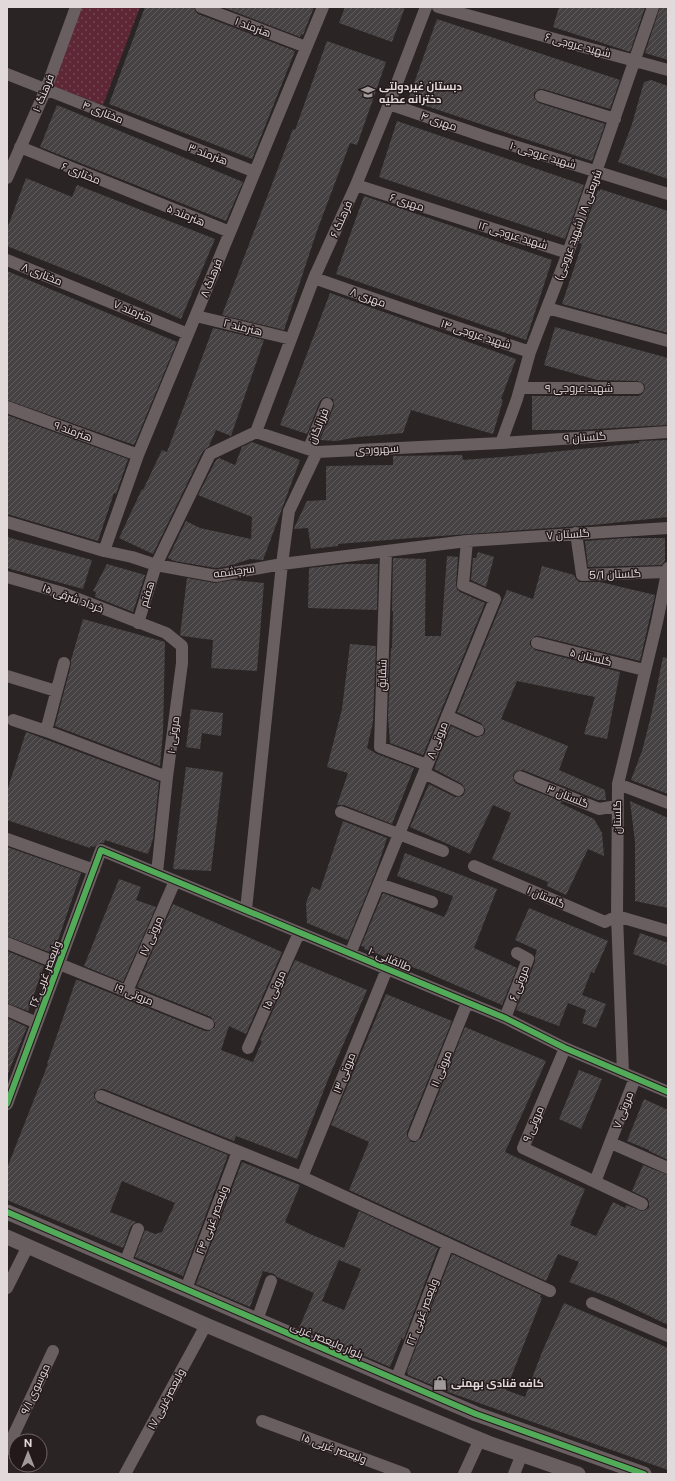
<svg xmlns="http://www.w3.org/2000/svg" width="675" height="1481" viewBox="0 0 675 1481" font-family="'Public Sans',Cairo,sans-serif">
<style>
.grass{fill:url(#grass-dots)}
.building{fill:url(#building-hatch);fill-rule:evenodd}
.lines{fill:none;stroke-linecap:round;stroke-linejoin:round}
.minor{stroke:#695e60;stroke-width:12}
.tertiary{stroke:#695e60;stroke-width:15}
.cycleway-casing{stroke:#23181a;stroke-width:8}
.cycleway{stroke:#51ab58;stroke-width:6}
.labels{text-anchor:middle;stroke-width:3;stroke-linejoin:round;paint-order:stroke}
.street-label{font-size:11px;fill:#e1d9da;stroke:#23181a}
.poi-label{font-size:11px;font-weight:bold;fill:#e1d9da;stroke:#23181a;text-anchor:start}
</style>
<defs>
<pattern id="grass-dots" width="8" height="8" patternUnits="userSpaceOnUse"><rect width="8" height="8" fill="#5d2735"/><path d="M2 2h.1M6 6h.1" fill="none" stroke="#744652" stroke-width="1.8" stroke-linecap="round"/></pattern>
<pattern id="building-hatch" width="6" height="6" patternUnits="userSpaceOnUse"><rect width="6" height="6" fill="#464142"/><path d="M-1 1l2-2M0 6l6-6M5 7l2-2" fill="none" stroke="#605c5d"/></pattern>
</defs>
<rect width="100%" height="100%" fill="#2a2425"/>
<path class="grass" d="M82 7H140L103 105 53 86Z"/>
<path class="building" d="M145 7H194L195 11 198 14 295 51 252 159 109 104Z
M222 7H314L303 35 301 34 300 37Z
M345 7H405L392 42 339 23Z
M559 7H645L630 52 553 27Z
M660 7H668V60L645 53Z
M437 19 620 80 610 109 543 89H539L534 93V98L539 103 605 124 592 161 408 100Z
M327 41 386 62 357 145 350 143 318 228 284 330 222 315 293 129 295 130Z
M651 80 668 86V179L618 162 632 124 644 82Z
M57 105 243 182 226 221 40 147Z
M397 121 584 185 565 239 379 177Z
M26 178 72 197 77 185 215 239 181 319 104 285 7 246V229Z
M600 189 668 211V333L562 304 582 244 579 243 598 190 600 191Z
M364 196 552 260 526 340 336 274Z
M7 271 177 342 134 445 7 400Z
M330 293 516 359 501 399 503 400 493 434 411 410 403 433 358 437 336 441 320 440 334 406 333 399 326 397 323 398 320 401 307 434 280 425Z
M555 327 668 358V425L577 430H532V396H638L642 394 645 388 644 384 638 381 597 380 544 365Z
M213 328 264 340 231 436 216 430 209 446 203 451 153 554 119 538 142 489 143 490 162 450 167 452Z
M7 415 128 459 116 494 114 493 98 541 7 514Z
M668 440V517L593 525 412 538 338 544V546L311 549 308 528 294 529 295 526 307 501 326 500V466L393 465V456L462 455 463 460 502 457 639 443V441Z
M252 442 300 460 263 560 250 559 229 566 216 568 174 561 168 558 186 521 200 528 251 539 252 517 198 495 216 460 219 458 235 465 242 447Z
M7 537 92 560 83 589 7 568Z
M626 538H665V561L662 565 588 567 585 541Z
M478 552 494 557 486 587 471 580 473 558H476Z
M447 556 458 557 456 584 457 589 460 592 485 603 423 755 390 743 388 717 391 648H392L393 611H392L393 558 426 559 425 636H441Z
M107 564 145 575 133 612 95 597 96 592 93 591Z
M346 564H378L377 610 308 608 309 568Z
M542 566 574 575 576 579 579 582H600L655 595 640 661 539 636H535L530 641V645L535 650 620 672 607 739 584 734 595 697 517 681 501 719 568 746 559 770 605 790 606 800H598L523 770 516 771 513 775 514 781 517 784 563 802 560 803 594 819 602 833 604 856 588 849 566 895 547 886 548 882 492 859 511 813 493 805 470 854 410 827 429 784 455 797 462 796 464 794 465 789 462 784 434 769 451 726 475 737 482 736 485 733V729L481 723 457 712 507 590 533 599Z
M187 578 215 583 233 580 264 583 257 671 211 668 213 640 182 636 180 635Z
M83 619 165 642 163 732 160 766 55 726 71 665V660Z
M350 644 376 646 373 722 367 748 377 754 414 768 392 824 344 805H337L348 773 327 767 342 709Z
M663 657 668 658V794L631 780 642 751 651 716Z
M191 709 223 713 221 736 202 733 200 749 186 747Z
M26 732 159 782 153 839 148 854 105 840 104 843H100L94 847 90 846V848L7 820V791Z
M186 767 223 772 211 871 173 869Z
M630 801 668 818V908L635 901V842Z
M343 821 387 838 376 871 348 940 307 923 306 903 312 887 320 890Z
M7 847 81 873 54 952 50 950 49 952 7 936Z
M405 853 497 889 474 948 517 968 502 1005 423 971 364 949 365 947 361 946 383 893 444 917 449 907 453 896 397 876Z
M119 879 141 887 136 900 156 907 123 982 84 966Z
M173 904 282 952 246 1034 229 1026 221 1050 253 1062 262 1041 260 1040 295 960 367 990 329 1077 297 1159 236 1136 234 1141 104 1089H100L94 1093V1097L98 1103 228 1155 183 1276 135 1257 145 1230 155 1234 162 1232 175 1203 122 1181 110 1212 136 1222 131 1226 123 1248 7 1200V1168L48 1064H47L76 980H78L205 1031H209L215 1027V1023L211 1017 137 987Z
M529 908 608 941 594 973 591 972 582 995 606 1004 596 1028 582 1023 586 1010 568 1003 559 1026 516 1010 535 962V956L537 950 515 940Z
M640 933 668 943V966L633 954Z
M7 951 44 966 28 1011 7 1003Z
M386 994 452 1021 407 1132V1136L411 1142H415L421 1138 465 1027 546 1061 505 1152 585 1189 570 1225 596 1236 613 1202 625 1208 626 1205 642 1211 649 1208V1204L648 1199 632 1191 643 1165 668 1175V1325L614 1299 569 1282 579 1262 558 1254 546 1281 349 1190 369 1142 331 1125Z
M7 1018 27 1027 7 1076Z
M579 1070 602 1079 581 1129 559 1119Z
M644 1099 668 1110V1160L649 1151V1150L627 1141Z
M242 1162 300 1185 285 1222 310 1234 344 1248 359 1211 438 1248 403 1341 402 1337 390 1367 299 1328 314 1293 277 1277 274 1274 263 1271 250 1307 196 1284ZM339 1260 361 1269 344 1310 322 1301Z
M452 1254 541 1295 540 1297 542 1298 506 1390 525 1397 542 1352 564 1303 668 1348V1470L451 1393 408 1375 407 1371Z"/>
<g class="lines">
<path class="minor" d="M201 7 306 47
M438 7 668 70
M7 74 255 172
M541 96 615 119
M389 104 489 138 668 194
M20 147 230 232
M7 178 46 89 76 7
M356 185 568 253
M7 260 188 334
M314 278 423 316 530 352
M547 308 668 341
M196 316 291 339
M520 388H638
M7 407 138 455
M256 432 314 278 356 185 389 104 426 7
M256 432 317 452 501 443 668 432
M501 443 517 399 530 352 568 253 653 7
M309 448 327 404
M7 522 104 551 132 557 156 565 216 576 282 564 467 541 668 528
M576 533 582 575 666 572
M104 551 138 455 323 7
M386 552 380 747 427 765
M7 577 63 593 166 633 182 646V663L167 777 157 873
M138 623 156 565 210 454 256 432
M537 643 644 670
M64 663 46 731 167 777
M7 676 56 691
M447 716 478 730
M13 720 46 731
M424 773 458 790
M520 777 599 809 617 806
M618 784 668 803
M341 812 443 851
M7 839 94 870
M474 866 605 922 617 916 668 931
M379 884 432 902
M246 910 282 564 289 511 317 452
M7 943 208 1024
M350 954 495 599 463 585 467 541
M127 991 175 881
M7 1010 37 1023
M505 1018 528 959 517 953
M248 1048 299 933
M565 1048 523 1148 642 1204
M623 1073 617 916 618 784 657 622 668 568
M101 1096 302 1177 550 1291
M7 1104 101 850 505 1018 565 1048 668 1092
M414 1135 467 1003
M611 1143 668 1168
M302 1177 387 969
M595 1182 635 1078
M125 1263 138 1229
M7 1288 28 1246
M186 1289 238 1151
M592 1303 668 1336
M257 1320 271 1281
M396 1380 448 1244
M262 1421 405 1474
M7 1449 53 1351
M125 1474 206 1325
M464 1474 480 1439
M514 1474 522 1454"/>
<path class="tertiary" d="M7 1212 257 1320 476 1414 644 1474
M7 1237 206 1325 381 1399 488 1443 578 1474"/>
<defs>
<path id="cycleway" d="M7 1104 101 850 505 1018 565 1048 668 1092
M7 1212 257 1320 476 1414 644 1474"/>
</defs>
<use href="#cycleway" class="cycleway-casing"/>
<use href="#cycleway" class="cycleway"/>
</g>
<defs>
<symbol id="school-bare" viewBox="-9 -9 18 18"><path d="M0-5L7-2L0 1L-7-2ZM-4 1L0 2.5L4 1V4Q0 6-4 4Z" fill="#a19a9b" stroke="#23181a" stroke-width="2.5" paint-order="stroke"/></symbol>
<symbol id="shop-bare" viewBox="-9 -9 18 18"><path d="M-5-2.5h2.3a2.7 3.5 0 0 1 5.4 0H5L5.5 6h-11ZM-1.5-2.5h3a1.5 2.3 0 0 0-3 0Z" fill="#a19a9b" stroke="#23181a" stroke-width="2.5" paint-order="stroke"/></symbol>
</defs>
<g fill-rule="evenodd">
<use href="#school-bare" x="358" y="82" width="20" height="20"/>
<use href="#shop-bare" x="430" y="1373" width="20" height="20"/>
</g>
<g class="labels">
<g class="street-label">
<text transform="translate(253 27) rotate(21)" y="4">هنرمند ۱</text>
<text transform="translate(578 45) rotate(15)" y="4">شهید عروجی ۶</text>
<text transform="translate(43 93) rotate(-68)" y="4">فرهنگ ۱۰</text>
<text transform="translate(103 112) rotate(22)" y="4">مختاری ۴</text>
<text transform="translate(439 121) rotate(19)" y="4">مهری ۴</text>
<text transform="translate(208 154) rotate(21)" y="4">هنرمند ۳</text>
<text transform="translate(543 155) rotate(17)" y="4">شهید عروجی ۱۰</text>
<text transform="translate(81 173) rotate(22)" y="4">مختاری ۶</text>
<text transform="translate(407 202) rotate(18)" y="4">مهری ۶</text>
<text transform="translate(186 215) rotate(22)" y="4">هنرمند ۵</text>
<text transform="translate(341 219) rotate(-66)" y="4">فرهنگ ۶</text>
<text transform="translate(578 225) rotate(-70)" y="4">شریعتی ۱۸ (شهید عروجی)</text>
<text transform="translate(513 235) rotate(17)" y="4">شهید عروجی ۱۲</text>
<text transform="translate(42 274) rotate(22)" y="4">مختاری ۸</text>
<text transform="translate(211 278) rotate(-68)" y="4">فرهنگ ۸</text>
<text transform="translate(368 297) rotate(20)" y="4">مهری ۸</text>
<text transform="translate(133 311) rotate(23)" y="4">هنرمند ۷</text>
<text transform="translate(243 327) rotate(14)" y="4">هنرمند ۲</text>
<text transform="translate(476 334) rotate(18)" y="4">شهید عروجی ۱۴</text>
<text x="579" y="392">شهید عروجی ۹</text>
<text transform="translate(318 426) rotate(-68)" y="4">فرزانگان</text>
<text transform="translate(73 431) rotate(20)" y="4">هنرمند ۹</text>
<text transform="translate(585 437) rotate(-4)" y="4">گلستان ۹</text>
<text transform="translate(377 449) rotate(-3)" y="4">سهروردی</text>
<text transform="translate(568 534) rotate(-4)" y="4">گلستان ۷</text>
<text transform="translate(234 571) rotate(-8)" y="4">سرچشمه</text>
<text transform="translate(615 574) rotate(-2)" y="4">گلستان 5/1</text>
<text transform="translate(147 594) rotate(-73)" y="4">هفتم</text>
<text transform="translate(73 598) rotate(20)" y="4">۱۵ خرداد شرقی</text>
<text transform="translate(591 657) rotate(14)" y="4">گلستان ۵</text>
<text transform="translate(382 675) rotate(-88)" y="4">شقایق</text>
<text transform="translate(173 735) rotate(-83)" y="4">مروتی ۱۰</text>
<text transform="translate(437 740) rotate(-68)" y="4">مروتی ۸</text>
<text transform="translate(568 796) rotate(22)" y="4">گلستان ۳</text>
<text transform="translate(617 817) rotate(-90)" y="4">گلستان</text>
<text transform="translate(546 897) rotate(23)" y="4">گلستان ۱</text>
<text transform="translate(151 936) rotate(-66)" y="4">مروتی ۱۷</text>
<text transform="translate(390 959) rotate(23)" y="4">طالقانی ۱۰</text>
<text transform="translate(45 974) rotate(-69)" y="4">ولیعصر غربی ۲۶</text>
<text transform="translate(519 983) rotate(-69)" y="4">مروتی ۶</text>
<text transform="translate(274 990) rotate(-66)" y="4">مروتی ۱۵</text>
<text transform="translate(134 994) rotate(22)" y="4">مروتی ۱۹</text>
<text transform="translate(441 1069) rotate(-68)" y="4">مروتی ۱۱</text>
<text transform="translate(344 1073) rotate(-68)" y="4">مروتی ۱۳</text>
<text transform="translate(623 1110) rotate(-69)" y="4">مروتی ۷</text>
<text transform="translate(533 1124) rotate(-67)" y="4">مروتی ۹</text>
<text transform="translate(212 1220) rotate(-69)" y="4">ولیعصر غربی ۲۴</text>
<text transform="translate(422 1312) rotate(-69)" y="4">ولیعصر غربی ۲۲</text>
<text transform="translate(327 1340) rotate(23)" y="4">بلوار ولیعصر غربی</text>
<text transform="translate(35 1389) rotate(-65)" y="4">موسوی ۹/۱</text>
<text transform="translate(166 1399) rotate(-62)" y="4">ولیعصرغربی ۱۷</text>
<text transform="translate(334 1448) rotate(20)" y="4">ولیعصر غربی ۱۵</text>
</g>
<g class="poi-label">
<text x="379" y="90">دبستان غیردولتی<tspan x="379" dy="13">دخترانه عطیه</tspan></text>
<text x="451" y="1387">کافه قنادی بهمنی</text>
</g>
</g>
<rect width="675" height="1481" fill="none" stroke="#e1d9da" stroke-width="16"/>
<g transform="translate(28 1453)"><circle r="19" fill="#23181a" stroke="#6f6567"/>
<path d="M0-3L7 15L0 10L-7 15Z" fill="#a19a9b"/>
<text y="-6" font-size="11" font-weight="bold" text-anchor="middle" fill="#e1d9da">N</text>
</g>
</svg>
